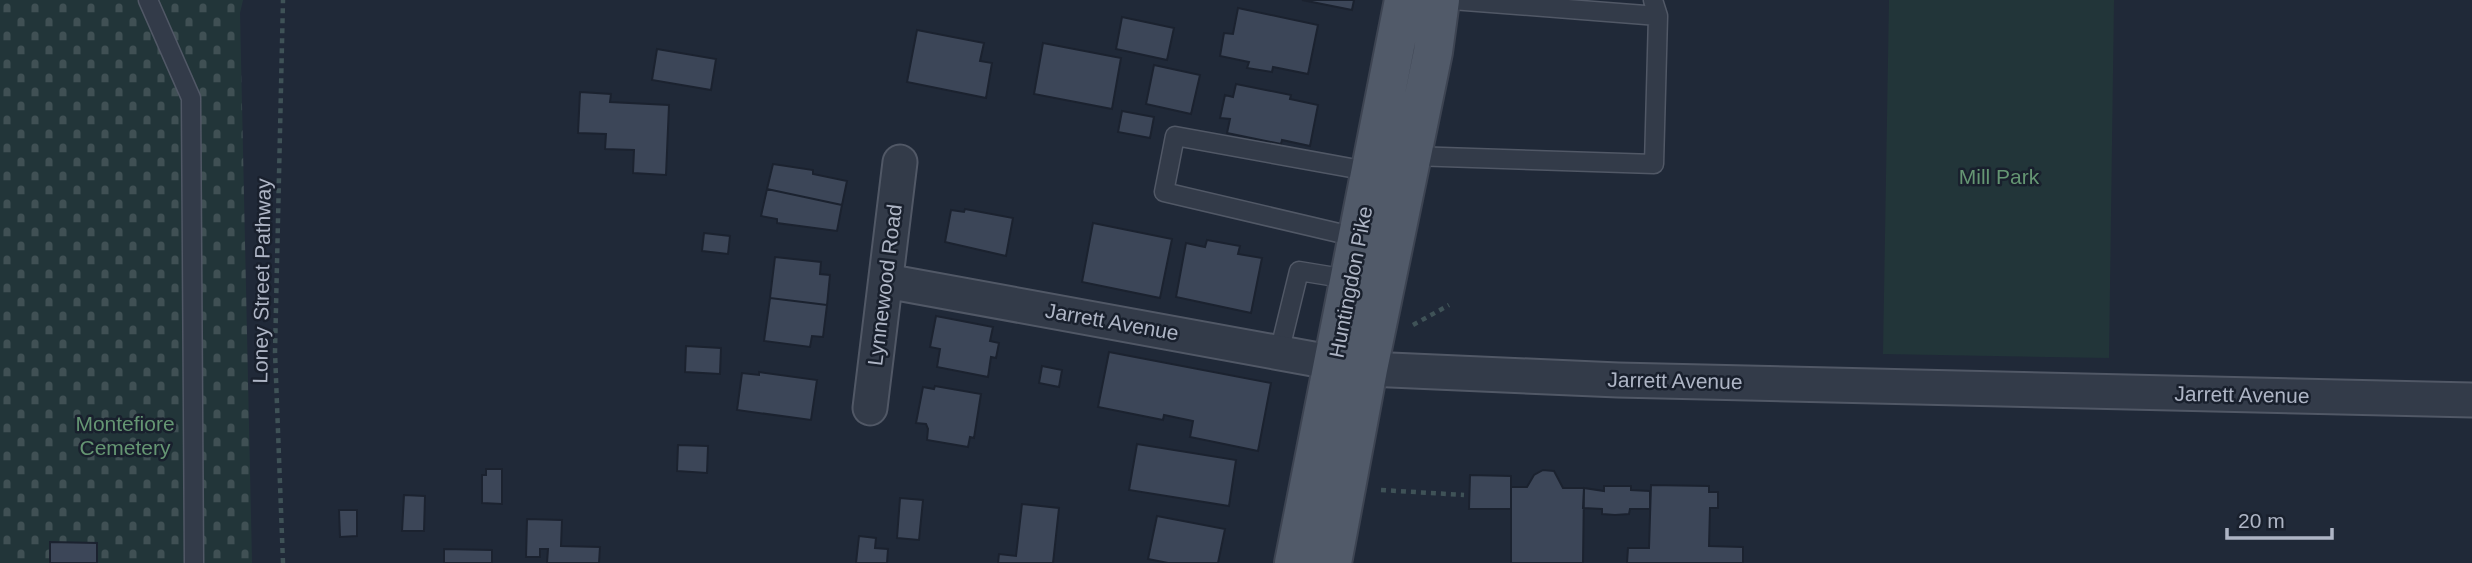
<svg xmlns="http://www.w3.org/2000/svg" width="2472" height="563" viewBox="0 0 2472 563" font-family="Arial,sans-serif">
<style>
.cemetery{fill:url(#cemetery-stones)}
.park{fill:#223539}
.building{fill:#3c4658;stroke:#1b222f;stroke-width:2}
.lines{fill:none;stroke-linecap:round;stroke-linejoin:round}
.service-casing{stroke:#515866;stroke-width:21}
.minor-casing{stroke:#515866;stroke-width:37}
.primary-casing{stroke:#3d4452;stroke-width:42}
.path{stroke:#3f5257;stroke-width:4.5;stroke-dasharray:5 5;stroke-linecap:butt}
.service{stroke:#333b49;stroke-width:18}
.minor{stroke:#333b49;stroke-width:33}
.primary{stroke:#515a69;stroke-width:38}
.labels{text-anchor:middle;stroke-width:5;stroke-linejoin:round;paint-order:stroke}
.park-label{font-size:21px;fill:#659673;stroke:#19202d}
.street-label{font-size:21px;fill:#aeb5c5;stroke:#19202d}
</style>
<defs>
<pattern id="cemetery-stones" width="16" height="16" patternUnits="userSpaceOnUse" patternTransform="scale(1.75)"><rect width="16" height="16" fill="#223539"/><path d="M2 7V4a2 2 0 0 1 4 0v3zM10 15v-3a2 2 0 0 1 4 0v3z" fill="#405054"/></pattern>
</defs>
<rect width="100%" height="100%" fill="#202938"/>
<path class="cemetery" d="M0 0H243L240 13 252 563H0Z"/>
<path class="park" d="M1889 0H2114L2109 358 1883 354Z"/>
<path class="building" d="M1302 0H1354L1352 10Z
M1238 8 1318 25 1308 74 1273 67 1272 72 1247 68 1249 62 1220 56 1224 33 1233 34Z
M1122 17 1174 28 1167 60 1116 49Z
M917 30 984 43 980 61 992 63 986 98 907 82Z
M1043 43 1121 58 1112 109 1034 94Z
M657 49 716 59 711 90 652 80Z
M1154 65 1200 75 1191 114 1146 104Z
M1236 84 1291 95 1290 99 1318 105 1310 146 1282 140 1281 144 1227 133 1230 119 1220 118 1225 95 1233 97Z
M580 92 611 94 610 102 669 105 666 175 633 173 634 150 605 149 606 134 578 133Z
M1122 111 1154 117 1150 138 1118 132Z
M773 164 813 170V174L847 181 842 205 767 189Z
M767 189 842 205 837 231 777 223V219L761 216Z
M965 209 1013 218 1006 256 945 242 951 210 964 212Z
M1093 223 1172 239 1160 298 1082 282Z
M704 233 730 236 728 254 702 251Z
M1207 240 1240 246 1238 254 1262 258 1251 313 1176 297 1186 243 1205 247Z
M775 257 821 262 820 274 830 275 827 305 770 298Z
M770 298 827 305 823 337 812 336 810 347 764 341Z
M936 316 993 327 990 341 999 343 996 358 991 357 988 377 937 367 940 349 930 347Z
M686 346 721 348 720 374 685 372Z
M1109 352 1271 383 1258 451 1190 437 1193 421 1164 415 1163 420 1098 407Z
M1042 366 1062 370 1059 387 1039 383Z
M759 372 817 380 811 420 737 410 742 373 759 375Z
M935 386 981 394 974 438 970 437 968 447 927 440 928 429 926 424 916 423 923 387 934 389Z
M1137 444 1236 460 1229 506 1129 490Z
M678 445 708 446 707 473 677 471Z
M486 469H502V504L482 503V475H486Z
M1543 470 1554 471 1563 488H1584L1583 563H1511V487H1527L1534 475Z
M1470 475 1511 476V509H1469Z
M1651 485 1709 486V492H1718V508H1710L1709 546 1743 547V563H1627L1628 548H1649Z
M1604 486H1631V490L1650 491V509H1630L1629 514 1615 515 1602 514V509L1583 508 1584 488 1604 491Z
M404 495 425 496 424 531H402Z
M900 498 923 500 919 540 897 538Z
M1022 504 1059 508 1053 563H998L999 554 1016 556Z
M339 510H357V536L340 537Z
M1157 516 1225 529 1218 563H1168L1148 559Z
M527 519 562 520 561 546 600 547 599 563H547L548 549H540V557H526Z
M859 536 876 538 875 548 888 549 887 563H856Z
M50 542 97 543V563H50Z
M444 549 492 550V563H444Z"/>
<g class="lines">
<defs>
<path id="service" d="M148 0 191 98 194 563
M1452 0 1658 16
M1412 156 1654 164 1658 16 1653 0
M1360 238 1164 192 1175 136 1373 172
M1279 353 1299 271 1354 280"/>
<path id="minor" d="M886 281 1368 369 1618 380 2472 400
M870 408 900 162"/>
<path id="primary" d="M1294 563 1404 0
M1332 563 1368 369 1433 52 1440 0"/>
</defs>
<use href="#service" class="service-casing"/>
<use href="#minor" class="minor-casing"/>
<use href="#primary" class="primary-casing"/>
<path class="path" d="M1413 325 1449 305
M1381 490 1464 495
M283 563 275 352 283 0"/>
<use href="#service" class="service"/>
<use href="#minor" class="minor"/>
<use href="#primary" class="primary"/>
</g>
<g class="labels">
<g class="park-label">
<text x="1999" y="184">Mill Park</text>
<text x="125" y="431">Montefiore<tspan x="125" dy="24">Cemetery</tspan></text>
</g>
<g class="street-label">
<text transform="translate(262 281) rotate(-89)" y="7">Loney Street Pathway</text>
<text transform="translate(1351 282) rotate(-79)" y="7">Huntingdon Pike</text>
<text transform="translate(885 285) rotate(-83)" y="7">Lynnewood Road</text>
<text transform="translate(1112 322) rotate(10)" y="7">Jarrett Avenue</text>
<text transform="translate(1675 381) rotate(1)" y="7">Jarrett Avenue</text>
<text transform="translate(2242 395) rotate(1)" y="7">Jarrett Avenue</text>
</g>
</g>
<path d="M2227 528v10h105v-10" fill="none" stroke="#aeb5c5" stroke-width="3.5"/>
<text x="2238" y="528" font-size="21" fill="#aeb5c5" stroke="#19202d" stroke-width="5" paint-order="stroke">20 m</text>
</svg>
